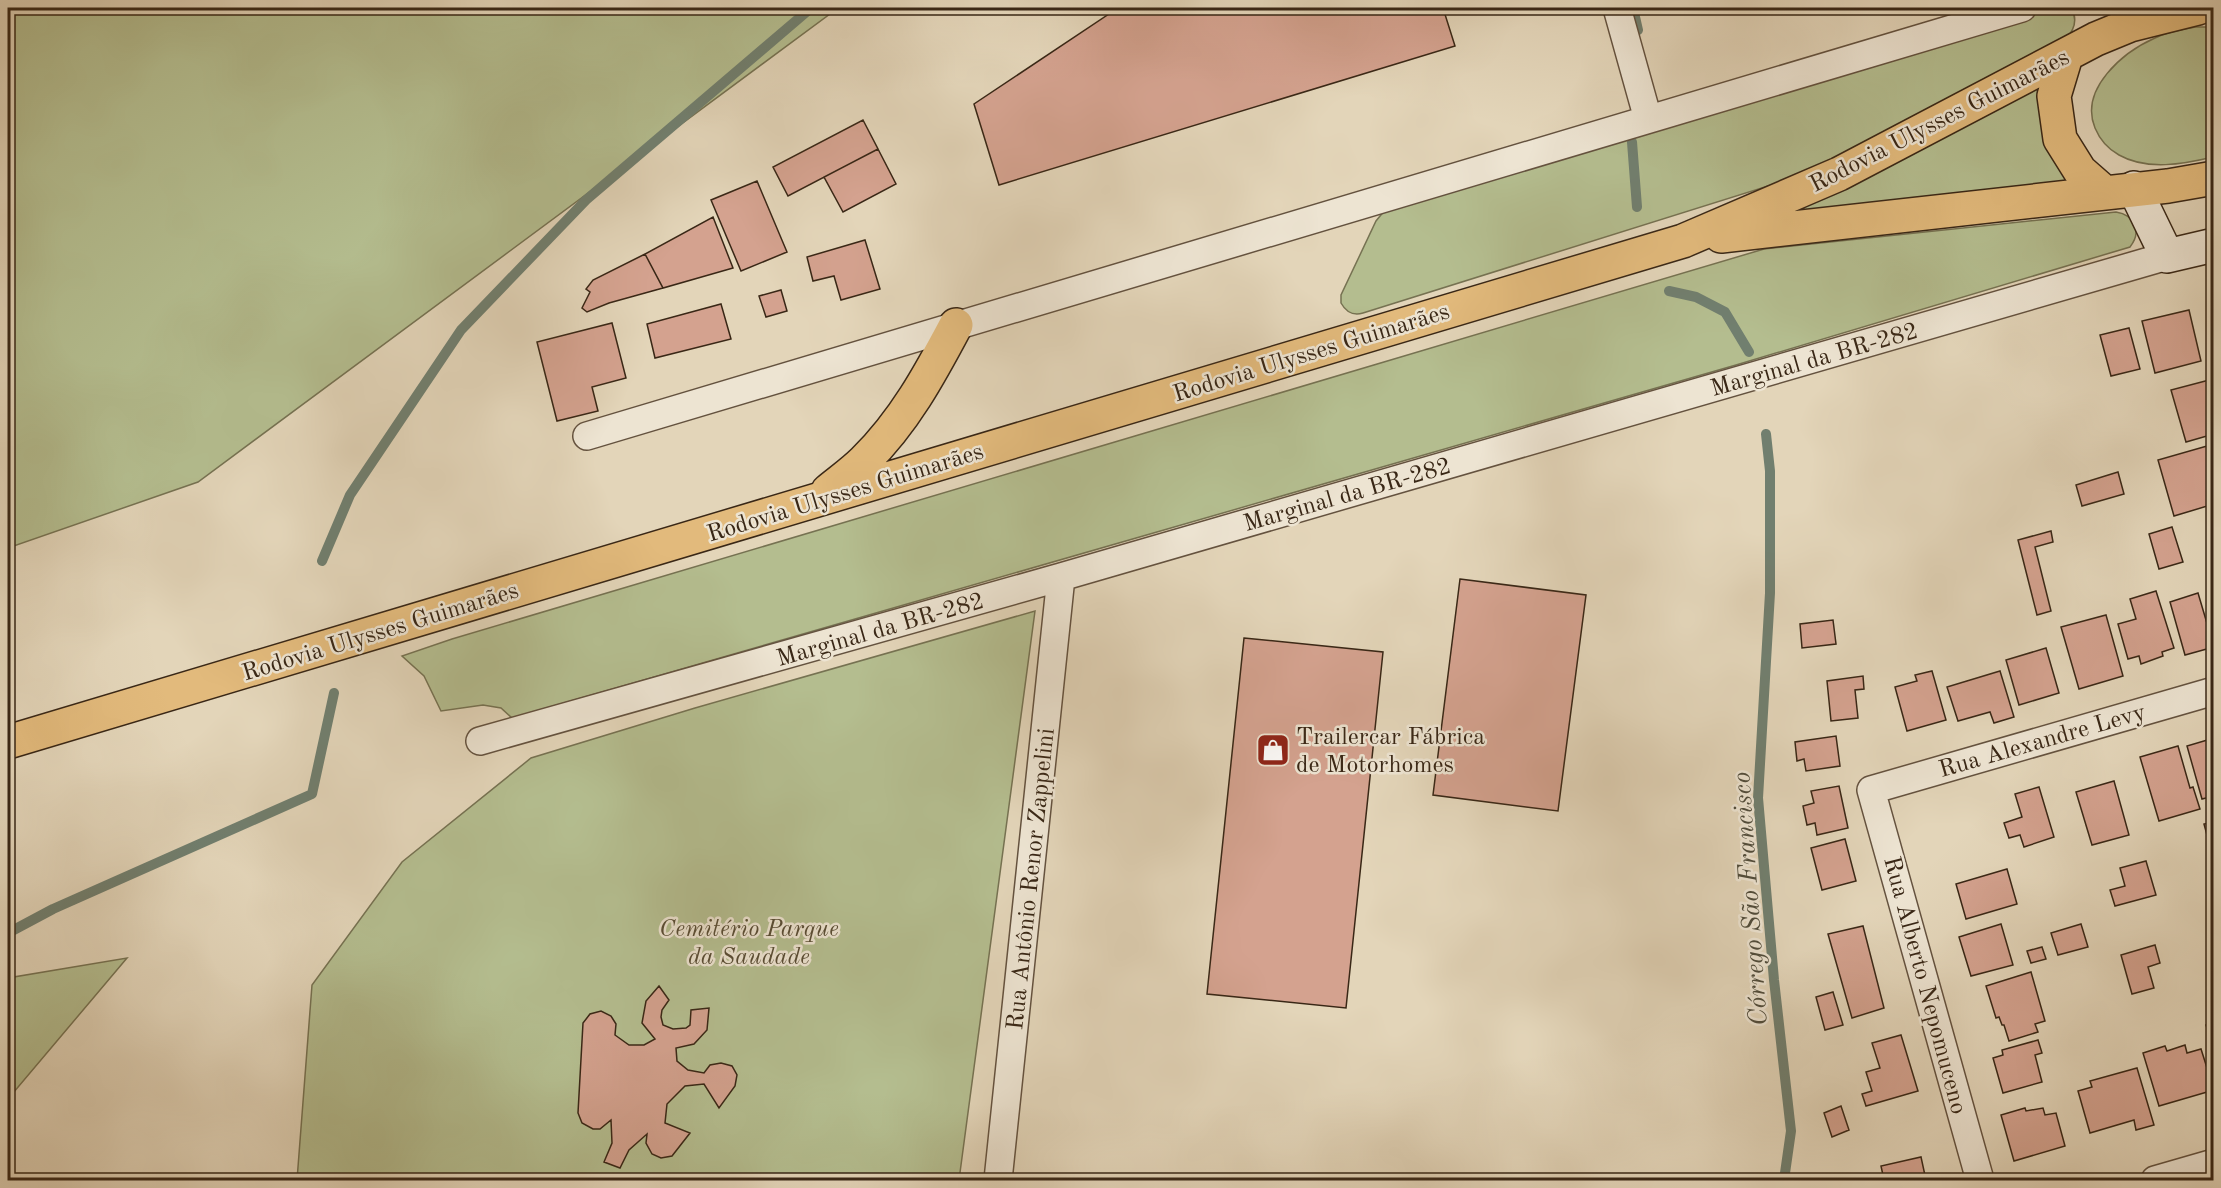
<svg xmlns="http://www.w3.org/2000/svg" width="2221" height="1188" viewBox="0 0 2221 1188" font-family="'Old Standard TT',serif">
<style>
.green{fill:#b4bd8f;stroke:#767252;stroke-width:1.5}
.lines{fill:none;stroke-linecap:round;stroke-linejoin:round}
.stream{stroke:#717f6f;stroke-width:10}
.building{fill:#d4a28f;stroke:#392716;stroke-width:1.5}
.minor-casing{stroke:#64523f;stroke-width:30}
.secondary-casing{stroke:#392716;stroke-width:36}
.trunk-casing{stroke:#392716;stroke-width:36}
.minor{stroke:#ede4d2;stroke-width:27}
.secondary{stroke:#ede4d2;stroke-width:33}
.trunk{stroke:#e2ba7c;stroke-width:33}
.labels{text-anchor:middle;stroke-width:5;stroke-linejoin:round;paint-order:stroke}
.street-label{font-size:24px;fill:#392716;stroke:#ede4d2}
.poi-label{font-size:24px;fill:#392716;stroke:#ede4d2;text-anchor:start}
.park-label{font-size:24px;font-style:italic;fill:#584c34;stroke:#ede4d2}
.water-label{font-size:26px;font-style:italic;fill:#504c3b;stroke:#ede4d2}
</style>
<rect width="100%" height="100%" fill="#e3d5b9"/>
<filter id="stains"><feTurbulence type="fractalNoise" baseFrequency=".00333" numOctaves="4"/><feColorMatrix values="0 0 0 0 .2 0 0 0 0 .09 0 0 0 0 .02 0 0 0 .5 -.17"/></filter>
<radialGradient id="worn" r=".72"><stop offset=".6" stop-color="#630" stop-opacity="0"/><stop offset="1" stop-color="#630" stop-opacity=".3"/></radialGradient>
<path class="green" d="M8 8H838L198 482 8 548Z
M2022 8H2071C2078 19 2074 30 2066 39L1819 170 1363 313C1353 316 1346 312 1341 303V295L1376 221 1385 210Z
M2195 27H2213V157C2184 164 2147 171 2119 155 2108 149 2100 140 2095 128 2079 89 2123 52 2155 38 2167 32 2181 30 2195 27Z
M2041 86 2073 188 1771 223Z
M2116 212C2135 215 2142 232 2130 247L1736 365 512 718 501 708 483 705 441 711 424 676 402 656 452 639 1764 249Z
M1035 611 959 1180H297L312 985 402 862 531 758 695 708Z
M127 958 8 1099V978Z"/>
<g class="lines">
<path class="stream" d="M1633 8 1638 30
M1632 142 1637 207
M1669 291 1696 297 1725 312 1749 352
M1766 434 1770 471V593L1758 798 1774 980 1791 1131 1784 1180
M322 561 350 495 461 330 586 200 811 8
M8 933 53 909 312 794 334 693"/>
</g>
<path class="building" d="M1118 8H1443L1455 46 999 185 974 104Z
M863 120 878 149 788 196 773 167Z
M878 149 896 184 843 212 824 177Z
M757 181 787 252 741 271 711 200Z
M713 217 733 268 663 288 645 254Z
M865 240 880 289 841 300 834 276 813 281 807 257Z
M645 254 663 288 609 303 587 312 582 308 590 292 586 289 593 280Z
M781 290 787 311 766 317 759 296Z
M721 304 731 339 655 358 647 324Z
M2189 310 2201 361 2155 373 2142 321Z
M612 323 626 378 592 387 598 411 557 421 537 342Z
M2129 328 2140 369 2111 376 2100 335Z
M2213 379 2214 434 2186 442 2171 390Z
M2214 444V504L2174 516 2158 460Z
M2118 472 2124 494 2082 506 2076 485Z
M2172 527 2183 562 2159 569 2149 534Z
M2051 531 2053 542 2035 547 2051 611 2037 615 2018 540Z
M1460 579 1586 595 1558 811 1433 795Z
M2156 591 2174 648 2162 652 2163 656 2141 664 2139 656 2128 659 2118 624 2136 619 2130 599Z
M2198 593 2214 647 2185 655 2170 602Z
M2106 615 2123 676 2079 689 2061 627Z
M1833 620 1836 644 1802 648 1800 624Z
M1244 638 1383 652 1346 1008 1207 994Z
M2046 648 2059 693 2019 705 2006 660Z
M1932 671 1946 720 1907 731 1895 687 1917 681 1915 675Z
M2000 671 2014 717 1994 723 1990 712 1958 721 1947 687Z
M1863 676 1864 689 1855 690 1858 718 1831 721 1827 681Z
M1836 736 1840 766 1806 771 1804 759 1797 761 1795 742Z
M2214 738V796L2202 799 2187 746Z
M2178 746 2190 788 2193 787 2200 809 2159 821 2140 757Z
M2114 781 2129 835 2092 845 2076 792Z
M1839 786 1848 828 1817 835 1815 823 1807 825 1803 806 1814 803 1811 791Z
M2039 787 2054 837 2024 847 2020 835 2009 838 2004 823 2022 817 2015 794Z
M2214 822V857H2213L2204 824Z
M1845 839 1856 881 1822 890 1811 848Z
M2146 861 2156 895 2115 906 2110 890 2125 886 2120 868Z
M2007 869 2017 904 1966 919 1956 884Z
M2001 924 2013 965 1971 976 1959 937Z
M2081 924 2088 947 2058 955 2051 933Z
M1863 926 1884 1008 1852 1018 1828 934Z
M2155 945 2160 963 2148 967 2154 988 2132 994 2121 955Z
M2042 947 2046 959 2031 963 2027 951Z
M2031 972 2045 1021 2035 1024 2038 1032 2009 1041 2004 1025H2002L1999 1017 1996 1018 1986 986Z
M659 986 669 1000 662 1010 661 1017 663 1025 673 1029 686 1028 690 1025 691 1010 709 1008 707 1030 694 1044 676 1048 677 1061 688 1070 704 1073 710 1065 721 1063 732 1066 737 1075 735 1086 719 1108 704 1084 685 1086 667 1104 665 1123 690 1133 672 1156 661 1158 652 1154 646 1143 647 1134 629 1150 620 1168 604 1162 612 1143 611 1120 600 1129H593L582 1123 578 1113 583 1023 590 1014 601 1011 611 1016 616 1024 615 1035 629 1045H644L655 1039 642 1023 646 1001Z
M1833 992 1843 1025 1825 1030 1816 997Z
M2214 1022V1051L2206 1025Z
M1901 1035 1918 1091 1866 1106 1862 1094 1872 1091 1866 1072 1880 1068 1872 1043Z
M2038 1040 2042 1053 2035 1055 2042 1082 2003 1093 1993 1058 2003 1055 2002 1050Z
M2185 1045 2187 1053 2201 1049 2214 1090 2159 1106 2143 1053 2165 1046 2167 1051Z
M2137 1068 2154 1125 2136 1130 2134 1120 2090 1133 2078 1091 2092 1087 2090 1081Z
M1841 1106 1849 1130 1832 1137 1824 1113Z
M2025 1108 2026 1111 2043 1108 2045 1115 2056 1113 2065 1146 2014 1161 2001 1115Z
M1921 1157 1926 1180H1884L1881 1166Z"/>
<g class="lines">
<defs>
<path id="minor" d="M1617 8 1648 119
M587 436 2022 8
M480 741 1061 577 2167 256
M998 1180 1061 577
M1980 1180 1871 790 2214 691
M2155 1180 2214 1163"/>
<path id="secondary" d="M2134 188 2167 256 2214 245"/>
<path id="trunk" d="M2066 56 2054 96 2060 139 2080 171 2104 192
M1721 236 2168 186 2214 178
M828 491C840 481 853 472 864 461 904 422 930 374 956 325
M8 742 1683 241 1839 174 2096 39 2130 25 2198 8"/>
</defs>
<use href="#minor" class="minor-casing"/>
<use href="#secondary" class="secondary-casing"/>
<use href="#trunk" class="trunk-casing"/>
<use href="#minor" class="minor"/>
<use href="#secondary" class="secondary"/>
<use href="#trunk" class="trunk"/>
</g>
<defs>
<symbol id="shop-square" viewBox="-11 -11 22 22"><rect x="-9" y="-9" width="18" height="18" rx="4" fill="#8f2418" stroke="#ede4d2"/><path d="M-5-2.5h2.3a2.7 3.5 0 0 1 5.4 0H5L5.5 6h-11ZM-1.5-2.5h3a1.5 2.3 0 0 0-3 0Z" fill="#fff"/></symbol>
</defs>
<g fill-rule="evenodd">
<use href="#shop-square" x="1254" y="731" width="38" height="38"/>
</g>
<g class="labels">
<g class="street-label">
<text transform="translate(1939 120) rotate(-27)" y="8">Rodovia Ulysses Guimarães</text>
<text transform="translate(1311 352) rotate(-17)" y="8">Rodovia Ulysses Guimarães</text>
<text transform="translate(1814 359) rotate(-16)" y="8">Marginal da BR-282</text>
<text transform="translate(845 492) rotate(-17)" y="8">Rodovia Ulysses Guimarães</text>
<text transform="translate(1347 494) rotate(-16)" y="8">Marginal da BR-282</text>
<text transform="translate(880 629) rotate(-16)" y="8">Marginal da BR-282</text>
<text transform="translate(380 631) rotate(-17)" y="8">Rodovia Ulysses Guimarães</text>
<text transform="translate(2042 740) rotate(-16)" y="8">Rua Alexandre Levy</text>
<text transform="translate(1030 879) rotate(-84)" y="8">Rua Antônio Renor Zappelini</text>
<text transform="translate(1926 985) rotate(75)" y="8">Rua Alberto Nepomuceno</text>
</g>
<g class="poi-label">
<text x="1296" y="744">Trailercar Fábrica<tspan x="1296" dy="28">de Motorhomes</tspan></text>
</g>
<g class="park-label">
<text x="749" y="936">Cemitério Parque<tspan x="749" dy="28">da Saudade</tspan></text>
</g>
<g class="water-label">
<text transform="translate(1749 899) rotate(-94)" y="9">Córrego São Francisco</text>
</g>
</g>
<rect width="2221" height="1188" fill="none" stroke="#e3d5b9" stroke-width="30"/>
<rect x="9" y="9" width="2203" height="1170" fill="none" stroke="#392716" stroke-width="3"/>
<rect x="15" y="15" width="2191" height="1158" fill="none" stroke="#392716" stroke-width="1.5"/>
<rect width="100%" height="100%" filter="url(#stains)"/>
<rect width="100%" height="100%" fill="url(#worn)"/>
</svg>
